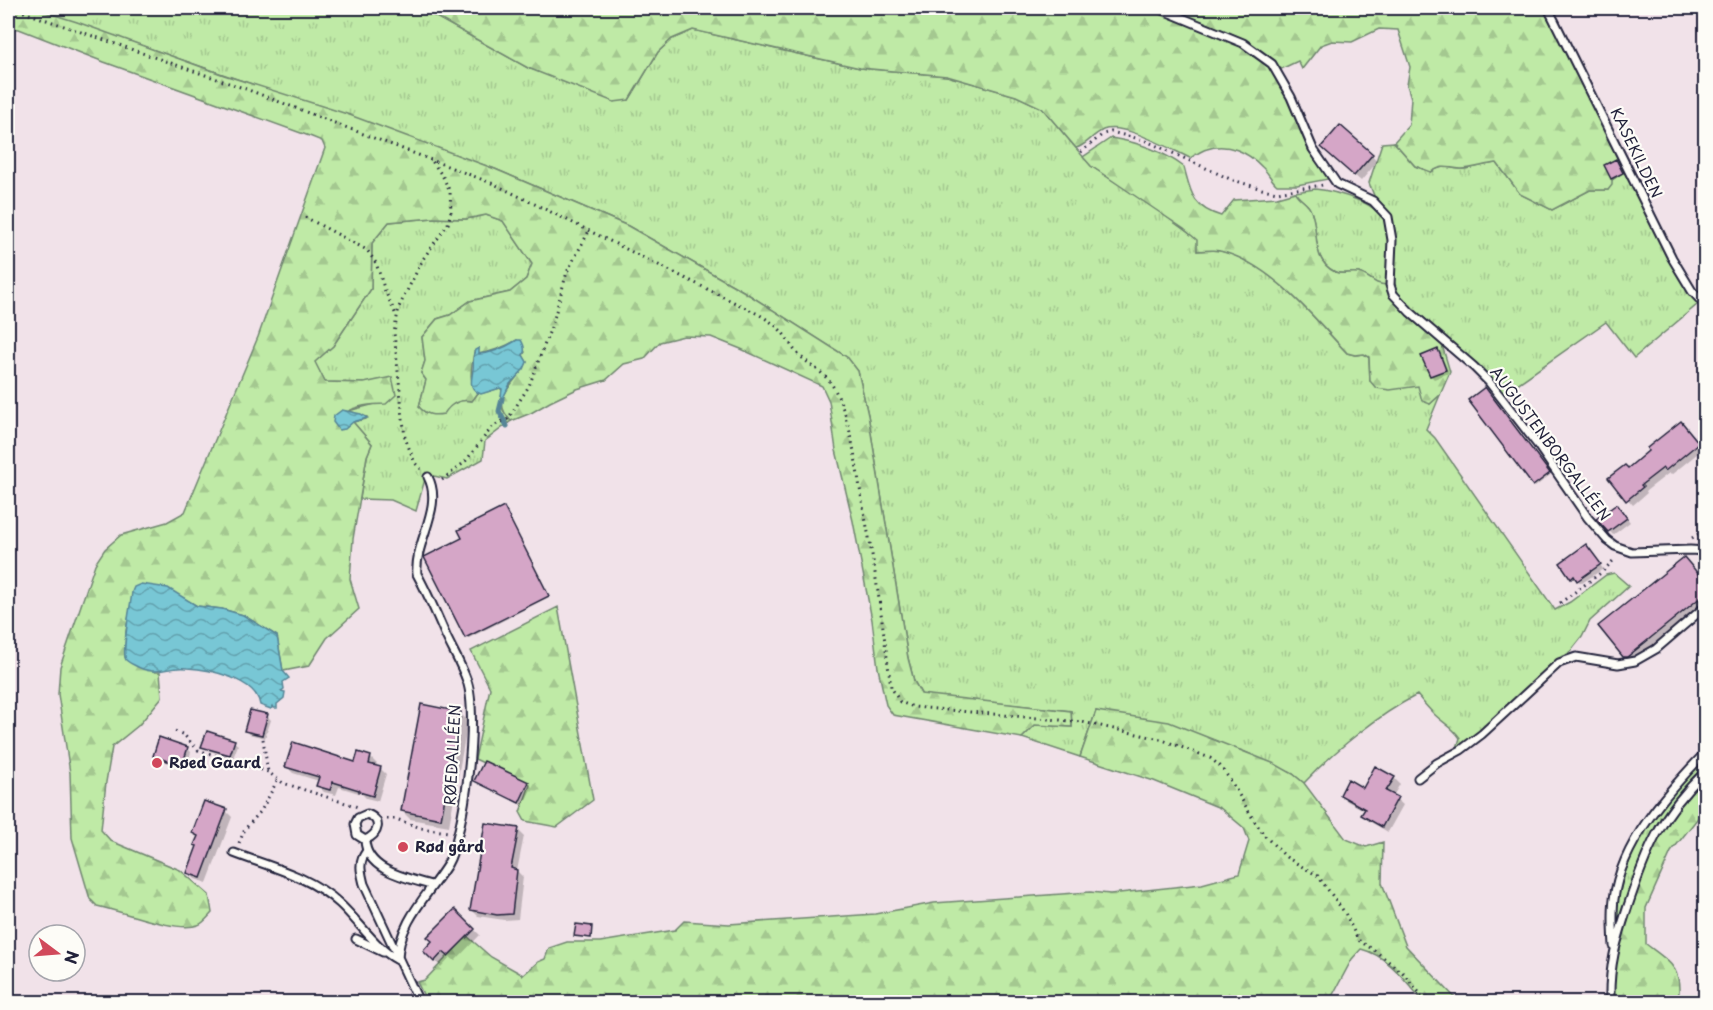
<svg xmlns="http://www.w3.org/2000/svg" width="1713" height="1010" viewBox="0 0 1713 1010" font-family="'Playpen Sans',sans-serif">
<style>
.grass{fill:url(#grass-tufts);stroke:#708670;stroke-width:1.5}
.forest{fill:url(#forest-firs);stroke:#708670;stroke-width:1.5}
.water{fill:url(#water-waves);stroke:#568597;stroke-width:1.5}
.shadow{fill:#0003}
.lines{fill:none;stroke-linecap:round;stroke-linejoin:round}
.stream{stroke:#568597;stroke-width:5}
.building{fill:#d5a6c7;stroke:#22223b;stroke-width:1.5}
.service-casing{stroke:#22223b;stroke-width:11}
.path{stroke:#22223b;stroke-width:3;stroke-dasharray:1.5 4.5;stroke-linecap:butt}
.service{stroke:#fdfcf7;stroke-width:7}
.poi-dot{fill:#d1495b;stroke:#fdfcf7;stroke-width:2}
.labels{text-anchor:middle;stroke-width:4.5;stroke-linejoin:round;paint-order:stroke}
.street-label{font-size:15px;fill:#22223b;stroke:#fdfcf7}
.poi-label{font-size:15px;font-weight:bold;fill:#22223b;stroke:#fdfcf7;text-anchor:start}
</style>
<defs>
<pattern id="grass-tufts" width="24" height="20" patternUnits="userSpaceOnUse" patternTransform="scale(1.5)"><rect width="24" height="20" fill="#bfeaa6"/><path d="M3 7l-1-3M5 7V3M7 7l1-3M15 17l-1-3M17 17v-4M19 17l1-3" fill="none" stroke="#a4c890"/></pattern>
<pattern id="forest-firs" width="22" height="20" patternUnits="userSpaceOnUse" patternTransform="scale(1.5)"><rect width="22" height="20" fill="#bfeaa6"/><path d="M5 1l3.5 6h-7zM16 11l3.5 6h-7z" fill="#a4c890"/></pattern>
<pattern id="water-waves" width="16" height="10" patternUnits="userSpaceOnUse" patternTransform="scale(1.5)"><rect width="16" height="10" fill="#78c7d5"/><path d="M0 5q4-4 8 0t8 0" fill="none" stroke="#62a1ae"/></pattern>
</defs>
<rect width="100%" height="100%" fill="#f1e2e9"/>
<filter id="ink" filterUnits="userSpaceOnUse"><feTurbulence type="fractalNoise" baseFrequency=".0167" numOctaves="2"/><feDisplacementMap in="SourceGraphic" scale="12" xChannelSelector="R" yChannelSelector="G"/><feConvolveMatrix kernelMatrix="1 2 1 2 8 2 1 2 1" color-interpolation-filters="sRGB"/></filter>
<g filter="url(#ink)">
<path class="grass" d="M33 8H420L528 68 629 100 658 52 672 39 693 30 860 68 947 76 1017 96 1042 108 1091 166 1149 204 1198 240 1197 251C1205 251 1214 249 1221 251 1271 263 1313 317 1347 353L1355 355 1364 354 1369 358 1370 381 1404 387 1418 386 1430 404 1440 395 1426 429 1435 438 1555 610 1570 602 1606 575 1614 573 1629 586 1590 621 1582 637 1571 651 1556 663 1483 731 1457 748 1460 738C1453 727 1443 723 1434 714 1428 708 1422 701 1417 695 1378 715 1334 751 1304 783L1293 774 1243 751 1096 711 1080 757 1022 738 1035 725 1072 727 1071 711 922 695 914 681 908 658 868 415 858 371 848 358 743 291 628 226 495 169Z
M1394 142 1415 166 1431 172C1448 162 1448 170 1463 169 1474 168 1486 164 1497 163L1520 194 1552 210 1590 190H1608L1612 180 1625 171 1669 258 1698 304 1634 358 1606 322 1503 394 1482 369 1400 299 1394 281V227L1391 217 1375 198 1369 183 1382 143Z
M1315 189C1330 190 1345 195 1360 201 1402 218 1385 250 1387 285 1373 285 1373 279 1362 274 1353 270 1343 276 1335 272 1309 259 1321 230 1310 209 1307 202 1298 199 1295 192Z
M486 215 503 221 532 264 526 279 510 292 470 301 450 315 437 319 422 337 425 361 421 373 426 380 419 407 426 413 449 406 462 400 472 401 478 393H483L500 388 503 391 501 397 503 398V410L511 421 485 441 483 459 447 479 434 476 425 479 416 511 391 500 360 499 367 456 372 444 353 422 366 419 367 417 348 411 375 404 364 383 325 382 314 362 333 346 371 289 372 243 389 222 433 218 466 219Z
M1705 756V768C1678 794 1654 826 1639 862 1632 878 1628 904 1619 918 1615 909 1618 900 1620 891 1632 836 1669 796 1705 756Z"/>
<path class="forest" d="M8 8H33L77 22 224 75 347 114 495 169 628 226 743 291 839 352 848 358 858 371 868 415 908 658 914 681 921 694 1071 711 1072 727 1035 725 1022 738 893 715 886 705 878 668 872 620 853 521 836 450 829 401 822 386 741 349 711 337 684 336 660 342 644 359 624 364 606 380 577 389 550 402 531 413 511 421C488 397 517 383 527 362L523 355 525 352 517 340C505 347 493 352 478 354L479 348 474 352C472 367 467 381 478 393L472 401C459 399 451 403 444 414 433 416 427 415 419 407L426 380 421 373 425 361 422 337 437 319 450 315 470 301 510 292 526 279 532 264 503 221 486 215 466 219 433 218 389 222 372 243 371 289 333 346 315 362 325 382 364 383 392 377 396 395 386 404C374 404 359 405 349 411L367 418 353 422 372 444 367 456 353 539 350 579 359 609 327 638 309 666 283 671 277 636 243 615 222 609 197 606 178 595 132 600 126 631 125 657 155 672H160L162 697 139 725 112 747 106 782 101 830 111 841 180 870 209 895 212 913C208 917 203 924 198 925 177 933 121 911 97 906L90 899 72 838 70 773 58 694 60 667 95 564 105 549 121 535 167 522 185 512 258 337 325 148 322 141 312 137 104 62 19 29 8 28Z
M420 8H1150L1243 47 1271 67 1284 90 1307 144 1328 175V179L1297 185H1277C1271 180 1268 172 1262 167 1248 152 1227 142 1207 149 1200 151 1196 155 1190 158 1170 149 1124 122 1103 130 1092 135 1087 145 1076 148L1042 108 1016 96 947 76 860 68 693 30 672 39 658 52 629 100 614 102 528 68Z
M1165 8H1545L1625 171 1612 180V185L1608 190H1590L1552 210 1520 194 1497 163C1485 164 1472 169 1461 169 1446 168 1445 164 1431 172L1415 166 1394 142 1409 125 1411 98 1407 85 1410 67 1398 30 1379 29 1352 42 1332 41 1321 45 1302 69 1298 61 1281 69C1275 64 1270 58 1264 53 1236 30 1197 22 1165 8Z
M1111 138C1137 142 1163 151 1184 167 1191 193 1192 207 1221 216L1234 200 1277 197 1295 192C1298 199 1307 202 1310 209 1321 230 1309 259 1335 272 1343 276 1353 270 1362 274 1373 279 1373 284 1387 285L1394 300 1442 345 1450 372 1440 395 1430 404 1422 401 1418 386 1390 390 1376 388 1370 381 1369 357 1364 354 1355 355 1347 353C1314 317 1270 263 1220 251 1213 249 1204 251 1197 251V240L1184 229 1091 166 1083 157Z
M558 607 593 800 557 827 525 821 520 812 530 785 475 759 490 688 471 651Z
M1096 711 1169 722 1275 764 1293 774 1304 783 1346 839 1366 847 1383 842 1382 883 1406 946 1459 1002H1424C1406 982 1389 956 1361 949L1352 959 1329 1002H427L417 982 425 980 467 936 491 957 523 975 538 962 545 959 549 948 567 942H600L675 930 684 921 729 924 875 914 934 903 1090 892 1110 894 1202 884 1239 874 1249 841 1244 828 1220 808 1154 781 1080 757Z
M1705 778V809L1671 852 1646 908V944C1671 963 1683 968 1678 1002H1614C1613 995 1612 987 1613 979 1616 938 1644 858 1666 823 1677 807 1691 792 1705 778Z"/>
<path class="water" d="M517 340H521C524 345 526 350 523 355L527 362 524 369 510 384 503 398 501 397 502 389 500 388 481 394C467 388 472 380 473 369 474 363 472 357 475 350L479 348V354C493 353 506 347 517 340Z
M342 410 361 414 367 418 353 422 345 429 339 430 333 422 334 416Z
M141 584 168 588 197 606 222 609 243 615 277 636 283 671 289 678 283 682 284 689 281 691 285 692 284 698 277 704V708H274L273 706 271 709 260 705C257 679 208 669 187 668 164 666 157 678 134 665 132 664 127 661 126 660 121 651 131 604 132 592L134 587Z"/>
<path class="shadow" d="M1340 127 1378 161 1361 181 1329 153Z
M1437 351 1441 354 1449 373 1434 379 1431 376Z
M1485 388 1550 475 1535 487 1470 400Z
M1686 428 1703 449 1671 475 1669 473 1646 491 1647 493 1633 505 1610 479 1628 470Z
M504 509 549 597 467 639 426 557 464 539Z
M1621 510 1630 522 1613 535 1599 519Z
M1590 550 1603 569 1582 583 1572 578 1562 564Z
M1706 584V608L1635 664 1632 665 1624 656Z
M460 713 468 721 449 826 410 819 402 811Z
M267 716 271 720 265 738 249 734 246 730Z
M160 739 188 749 191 752 186 769 158 759 154 755Z
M234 742 238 745 233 758 207 750 203 746Z
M371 758 377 764 376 767 380 768 386 774 378 801 366 798 362 794 339 787 336 795 324 792 318 786 319 781 293 773 287 767 356 764Z
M485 763 529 784 532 787 523 806 476 780Z
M1394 778 1400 784 1393 796 1403 805 1388 832 1369 821 1363 815 1366 811 1347 801 1342 795 1364 790Z
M226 811 232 817 207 883 195 879 189 873 199 847 198 838 193 833Z
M518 830 524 836 517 871 523 877 518 919 504 920 478 916 472 910Z
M455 911 480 935 455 961 450 957 441 967 425 951Z
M592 927V939L576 936Z"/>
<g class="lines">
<path class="stream" d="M502 399 499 411 507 426"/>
</g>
<path class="building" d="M1340 125 1373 154 1354 176 1321 147Z
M1616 159 1623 173 1611 179 1604 165Z
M1438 349 1446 370 1430 376 1421 356Z
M1485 387 1550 473 1533 486 1468 400Z
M1681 421 1699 443 1665 471 1663 468 1641 485 1643 487 1626 501 1608 478 1625 465 1628 468 1648 451 1647 448Z
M1617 504 1627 518 1608 532 1596 519Z
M504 507 549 596 465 638 424 557 462 538 458 530Z
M1586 544 1601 564 1577 581 1574 576 1571 579 1560 563Z
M1684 557 1706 583V593L1627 657H1623L1598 626Z
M421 704 461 712 441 819 401 811Z
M250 710 268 714 262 735 244 731Z
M207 731 235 740 230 755 201 747Z
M159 737 188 747 182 766 153 756Z
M293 742 355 762 358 752 371 756 369 764 381 767 373 796 359 792V790L333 782 330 790 316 786 319 777 285 767Z
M484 761 529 782 519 803 474 781Z
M1375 766 1395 777 1386 791 1398 797 1382 827 1361 815 1365 809 1340 795 1348 779 1363 788Z
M204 801 227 809 201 878 187 873 197 846 194 845 198 836 192 833Z
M485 823 519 828 511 868 517 870 512 914 497 915 470 910Z
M455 909 475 929 448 956 443 952 434 962 423 951 432 941 427 937Z
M576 924 592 926 591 938 574 936Z"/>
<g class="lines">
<defs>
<path id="service" d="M1158 8 1243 43 1272 64 1291 97 1313 149 1337 184 1373 201 1388 217 1392 240 1390 285 1393 294 1410 312 1474 367 1489 382 1537 444 1588 518 1607 540 1615 546 1632 552 1690 550 1706 551
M1548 8 1672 258 1692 291 1706 306
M1418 778 1437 763 1461 750 1482 734 1559 663 1576 657 1618 664 1635 661 1656 649 1706 606
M365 840 357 835 355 824 358 818 367 814C383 820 379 834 365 840 366 871 407 878 431 885
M366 852C358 863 361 872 364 884L419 1002
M234 853C270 867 310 876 339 903 357 919 377 950 398 960
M356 939 383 952
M1614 946C1613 930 1612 915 1614 899 1621 843 1668 791 1706 752
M398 960C398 923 428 895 447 865 465 834 479 715 467 681 462 666 453 651 446 636 437 615 428 594 417 574 414 542 444 507 428 477
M1610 1002C1609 965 1616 943 1627 909 1646 851 1660 815 1706 771"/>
</defs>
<use href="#service" class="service-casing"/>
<path class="path" d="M12 8 246 89 494 184 760 315C768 320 776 325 782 332 788 339 792 348 798 354 810 366 825 372 834 388 854 427 856 470 864 512 876 570 883 628 891 687L900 702 914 707 1082 722 1160 739 1210 758 1220 766 1229 778 1255 822 1265 836 1286 857 1318 876 1345 913 1358 940 1374 950 1403 973 1427 1002
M1081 152 1103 134 1111 132 1144 140 1230 179 1262 189 1277 192 1323 185
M305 217 367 250 376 263 385 291 396 315
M421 469 415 463 405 438 394 333 399 307 423 259 448 224 451 211 450 192 443 177 432 161
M442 480 465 462 493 426 508 419 529 386 553 322 567 272 589 231
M1692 538 1706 529
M1560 603 1602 572 1616 558
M175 731 184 735 198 750 268 772 283 783 358 807
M263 739 268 772
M387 819H396L421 828 448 832
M239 843 245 829 261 811 277 781"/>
<use href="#service" class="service"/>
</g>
</g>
<g class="poi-dot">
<circle cx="157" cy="763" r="6"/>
<circle cx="403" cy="847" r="6"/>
</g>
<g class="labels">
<g class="street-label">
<text transform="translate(1636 153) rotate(64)" y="5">KASEKILDEN</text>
<text transform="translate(1550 444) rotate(53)" y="5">AUGUSTENBORGALLÉEN</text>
<text transform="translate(453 755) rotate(-87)" y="5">RØEDALLÉEN</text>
</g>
<g class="poi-label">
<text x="169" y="768">Røed Gaard</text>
<text x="415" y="852">Rød gård</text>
</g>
</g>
<rect width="1713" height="1010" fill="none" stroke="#fdfcf7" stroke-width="30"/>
<rect x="15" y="15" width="1683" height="980" fill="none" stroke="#22223b" stroke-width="2" filter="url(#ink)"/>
<g transform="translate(57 953) rotate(106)"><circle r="28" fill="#fdfcf7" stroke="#a5a5ac" stroke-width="1.5"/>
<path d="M0-4.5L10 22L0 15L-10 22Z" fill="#d1495b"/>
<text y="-9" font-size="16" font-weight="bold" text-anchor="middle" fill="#22223b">N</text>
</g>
</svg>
